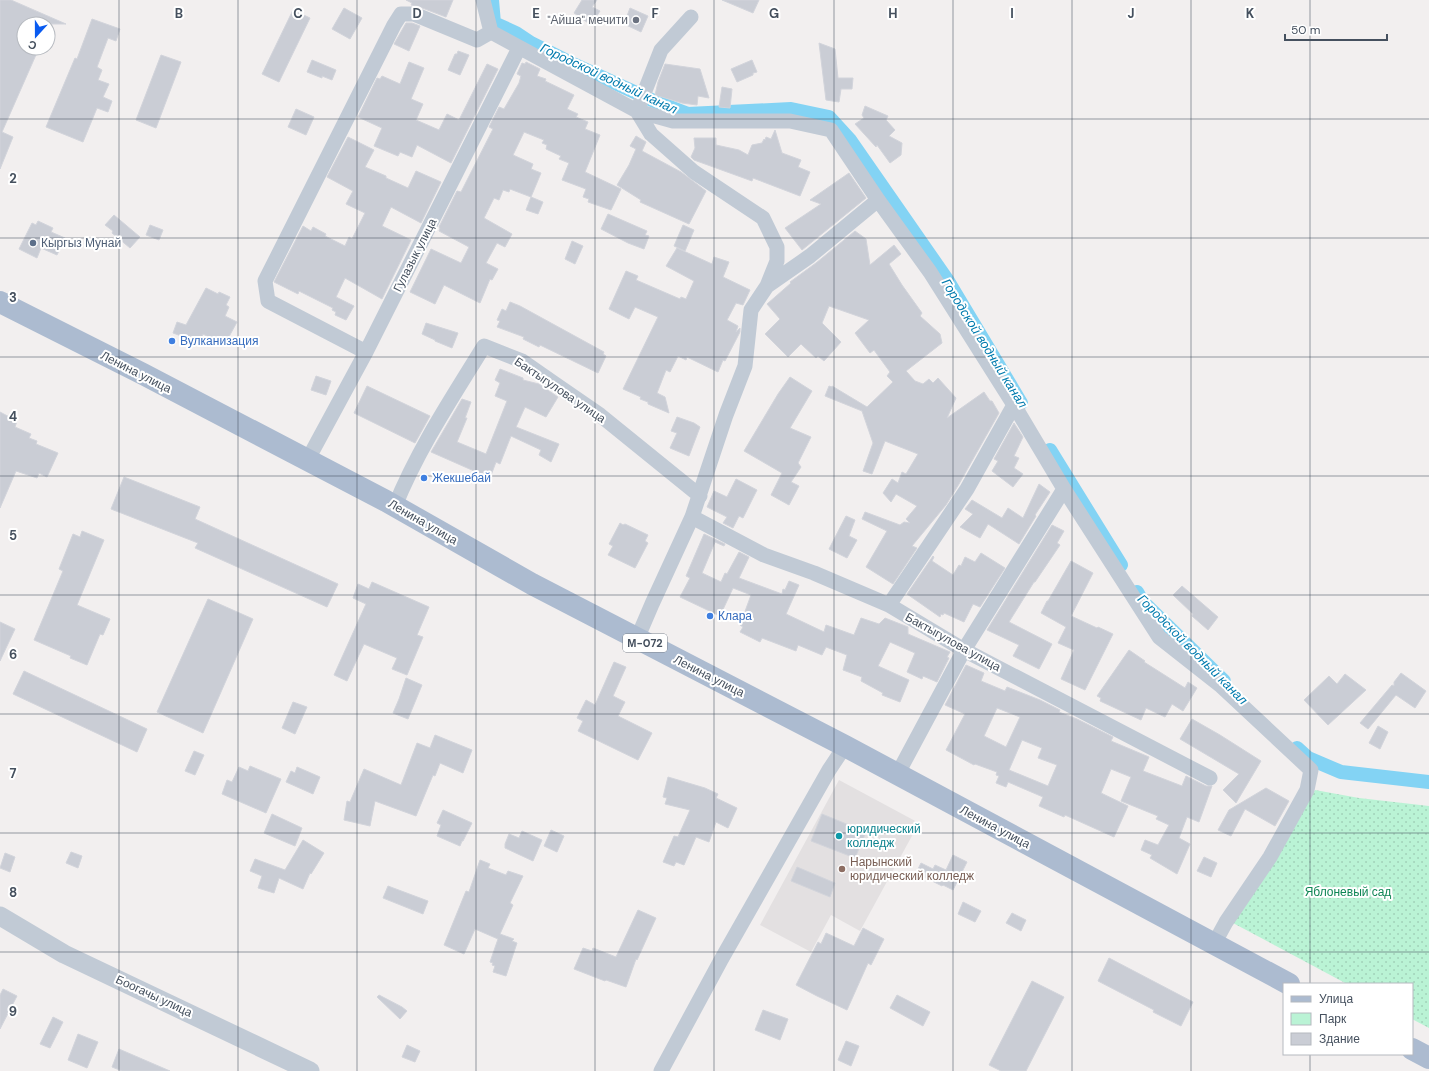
<svg xmlns="http://www.w3.org/2000/svg" width="1429" height="1071" viewBox="0 0 1429 1071" font-family="'DM Sans',sans-serif">
<style>
.education{fill:#e3e0e1}
.green{fill:url(#green-dots)}
.lines{fill:none;stroke-linecap:round;stroke-linejoin:round}
.canal{stroke:#83d3f4;stroke-width:14}
.building{fill:#cacdd5;stroke:#d2d4db;fill-rule:evenodd}
.minor{stroke:#c1cad5;stroke-width:15}
.tertiary{stroke:#c1cad5;stroke-width:19}
.primary{stroke:#acbbd0;stroke-width:22}
.grid{fill:none;stroke:#45505e;stroke-width:1;stroke-opacity:0.55}
.worship-dot{fill:#6b7280;stroke:#fff;stroke-width:1.5}
.service-dot{fill:#5c6f8a;stroke:#fff;stroke-width:1.5}
.shop-dot{fill:#3f7fe0;stroke:#fff;stroke-width:1.5}
.culture-dot{fill:#0f9aa8;stroke:#fff;stroke-width:1.5}
.education-dot{fill:#8d6e63;stroke:#fff;stroke-width:1.5}
.labels{text-anchor:middle;stroke-width:4;stroke-linejoin:round;paint-order:stroke}
.shield{fill:#fff;stroke:#7d848e;stroke-width:1}
.shield-label{font-size:11px;font-weight:bold;fill:#45505e}
.worship-label{font-size:12px;fill:#5b616d;stroke:#fff;text-anchor:end}
.service-label{font-size:12px;fill:#4e5e75;stroke:#fff;text-anchor:start}
.street-label{font-size:12px;fill:#45505e;stroke:#fff}
.shop-label{font-size:12px;fill:#366cbe;stroke:#fff;text-anchor:start}
.culture-label{font-size:12px;fill:#0d838f;stroke:#fff;text-anchor:start}
.education-label{font-size:12px;fill:#785e54;stroke:#fff;text-anchor:start}
.park-label{font-size:12px;fill:#0f8655;stroke:#fff}
.water-label{font-size:13px;font-style:italic;fill:#017bae;stroke:#fff}
.grid-label{font-size:13px;text-anchor:middle;font-weight:bold;fill:#45505e;stroke:#fff;stroke-width:4;stroke-linejoin:round;paint-order:stroke}
</style>
<defs>
<pattern id="green-dots" width="8" height="8" patternUnits="userSpaceOnUse"><rect width="8" height="8" fill="#baf3d5"/><path d="M2 2h.1M6 6h.1" fill="none" stroke="#a1d2b9" stroke-width="1.8" stroke-linecap="round"/></pattern>
</defs>
<rect width="100%" height="100%" fill="#f2efef"/>
<path class="education" d="M839 780 919 823 860 931 831 915 811 952 760 925Z"/>
<path class="green" d="M1315 790 1359 798 1429 806V1028L1412 1019V984H1347L1233 923Z"/>
<g class="lines">
<path class="canal" d="M492 0 494 23 516 33 531 43 571 63 654 101 688 114 791 109 829 117 850 140 948 281 1021 403
M1050 450 1121 565
M1137 592 1142 601 1224 681
M1297 748 1308 758 1341 772 1429 782"/>
</g>
<path class="building" d="M0 0H11L66 24H24V48H39L2 132 13 137 0 169Z
M406 0H453L446 17 417 6 411 5 412 3Z
M582 0H597L592 7 600 11 591 25 574 13Z
M722 0H759L753 13Z
M344 8 362 18 350 39 332 29Z
M630 8 648 16 641 32 624 24Z
M293 10 310 18 279 82 262 74Z
M92 19 120 29 116 41 108 38 97 67 102 70 98 80 109 84 103 97 112 101 108 112 97 108 83 142 46 127 75 58 77 59Z
M406 23H412L420 26 409 51 394 44Z
M819 43 835 49 838 78H853L852 89H841L839 102 826 100Z
M458 51 469 55 460 75 448 70 455 54H457Z
M161 55 181 62 156 128 136 120Z
M312 60 336 70 332 80 322 76V78L307 72Z
M752 60 757 72 753 73V75L737 82 731 69Z
M409 62 424 68 411 99 423 104 416 120 439 130 447 114 459 120 487 64 498 69 451 163 417 145 412 157 400 152 398 156 374 146 382 128 358 117 377 78 380 79 382 76 400 84Z
M526 62 540 69 537 76 546 79 545 81 574 95 567 109 578 114 576 117 588 122 585 129 600 135 585 172 621 189 611 210 588 202 589 199 583 197 586 189 562 180 569 163 559 159 561 156 546 149 547 145 542 143 544 140 524 132 513 155 533 164 531 169 541 173 531 197 510 189 509 192 503 190 499 200 494 198 484 218 512 234 505 247 497 243 486 263 498 269 492 280 490 279 480 303 444 285 435 304 410 292 431 249 461 263 469 247 439 231 440 228 439 227 457 191 461 192 493 129 489 127 499 107 504 109 519 83 521 76 517 74 522 63 525 64Z
M665 64 700 69 709 98 698 96 697 105 682 103 655 95 658 82Z
M722 87 732 89 730 108 719 107Z
M865 106 888 116 886 120 895 130 889 136 902 143 901 155 890 163 877 145 876 147 855 124 864 118 862 115Z
M296 109 314 117 306 135 288 127Z
M775 130 782 153 801 160 798 167 810 172 800 196 753 178 752 181 694 160 691 157 695 148 694 138H716V145L739 150 748 155 752 145 762 143 764 139 765 140 766 137 771 139Z
M636 136 646 142 642 151 681 172 706 191 689 224 640 202 641 200 617 185 629 165 636 149 630 146Z
M348 137 374 150 365 167 386 176V178L408 188 416 171 441 182 421 223 391 207 382 226 411 240 382 299 345 278 336 297 354 306 346 320 335 315 336 312 332 310 333 308 299 291 298 294 274 282 303 226 311 231 313 227 326 234 325 236 345 246 349 237 352 239 365 213 346 204 353 191 327 177Z
M849 173 866 198 802 250 785 228 821 204 810 200Z
M531 197 543 202 538 214 526 210Z
M608 214 647 231 645 235 649 236 644 249 628 243 601 229Z
M114 215 140 237 130 248 112 233 113 231 105 225Z
M38 221 53 228 51 232 65 238 57 255 41 248 37 258 19 249 32 223 36 225Z
M150 225 163 230 159 240 146 235Z
M683 225 694 230 685 251 674 246Z
M855 231 866 239 870 265 894 245 901 254 889 264 902 285 922 313 920 316 940 334 942 343 906 371 915 381 923 384 929 379 933 383 938 378 956 398 947 418 984 392 990 401H992L999 413 959 484 946 505 912 546 917 548 893 584 866 567 887 531 862 519 865 512 900 525 904 522 910 523 906 519 917 506 896 494 891 502 883 493 892 479 898 483 902 472 906 474 918 454 885 441 872 474 863 471 873 443 862 411 825 396 829 386 832 387V386L867 407 893 382 887 376 890 372 874 350 870 353 855 333 869 320 829 306 822 323 841 342 824 361 818 356 816 358 801 344 788 357 765 334 780 319 767 304 791 283 790 282 816 263Z
M572 241 583 246 575 264 565 259Z
M677 248 712 264 714 257 729 262 723 277 750 290 743 305 736 303 727 320 738 326 736 332 740 328V332L725 361 723 360 718 372 687 357 686 360 678 356 670 372 666 370 657 393 665 397 669 413 648 404V402L640 399 641 397 623 389 658 317 635 307 629 319 609 309 626 271 638 276 636 280 680 299 681 297 686 299 694 281 666 266Z
M206 288 218 294 219 292 230 297 226 305 229 307 225 316 237 322 225 344 217 340 216 341 203 334 200 343 173 333 177 322 186 325Z
M510 302 520 306 604 352 603 354 606 356 598 373 540 345 539 347 523 339 524 337 497 327 500 321 497 320 502 309 506 311Z
M426 323 458 333 452 348 435 341V340L422 334Z
M500 369 523 378V380L539 384 558 397 546 417 525 407 516 427 559 444 551 462 539 455 541 450 511 436 500 464 496 462 490 478 431 452 462 399 471 402 465 418H467L457 442 486 454 507 401 495 396 500 383 495 380Z
M316 376 331 381 326 395 311 390Z
M790 377 812 391 790 428 811 437 798 463 801 467 791 482 799 486 789 505 771 495 782 473 744 451 778 394Z
M367 386 430 416 415 443 354 413Z
M0 412 17 421 15 427 31 434 29 438 37 441 36 444 58 453 47 477 39 473 37 478 16 471 0 508Z
M677 417 694 423 700 427 689 456 670 448 677 433 671 431Z
M1014 423 1023 437 1014 456 1019 458 1014 468 1023 474 1013 487 992 471 998 461 994 459Z
M124 477 200 507 195 519 338 584 327 607 195 548 198 543 111 509Z
M736 479 757 490 743 518 739 516 733 528 723 523 727 517 707 507 714 491 727 497Z
M1039 484 1050 492 1035 515 1036 516 1019 544 988 524 980 538 960 527 973 514 965 509 972 500 1002 518 1008 508 1023 518Z
M846 516 855 520 849 536 857 540 847 558 829 549Z
M620 523 623 525 625 524 648 535 645 541 648 543 635 568 608 555 613 546 609 544Z
M1052 525 1064 531 1057 543 1060 545 1035 582H1034L1009 622 1052 644 1039 669 1013 656 1019 645 987 630Z
M82 531 104 540 77 605 110 619 103 635 100 634 87 665 70 658 71 656 34 640 63 571 59 569 73 534 80 537Z
M704 534 725 544 724 546 715 542 702 573 721 582 725 573 727 574 739 552 749 557 739 578 782 594 783 589 785 590 789 581 799 585 786 614 824 632 826 625 854 635 861 618 879 624 885 618 908 627V634L950 652 947 657 949 658 937 682 923 676 922 679 907 672 915 653 890 642 878 666 909 680 900 702 882 695 883 693 861 681 862 677 843 670 847 655 826 647 822 655 798 645 796 651 762 638 760 642 740 632 743 627 740 625 751 595 733 588 720 616 680 597 690 578 686 576Z
M981 553 1005 568 980 607 973 604 964 622 944 613 943 615 941 614 940 617 907 594 933 556 934 557 932 561 953 575 959 565 961 566 965 557 975 562Z
M1071 561 1093 573 1071 616 1097 628 1098 627 1113 634 1085 690 1061 679 1074 650 1058 643 1066 627 1041 613 1047 601H1048Z
M372 582 429 607 417 635 423 637 407 675 392 669 397 658 364 644 347 681 334 675 366 604 353 598 358 584 369 589Z
M1182 586 1218 617 1208 630 1192 616 1193 614 1173 595Z
M208 599 253 619 203 733 157 712Z
M0 622 15 629 0 661Z
M1129 650 1145 661 1144 662 1185 688 1188 682 1197 688 1183 711 1172 704 1165 717 1146 708 1141 720 1100 701 1101 698 1097 696Z
M614 662 626 667 613 696 625 702 618 716 652 733 638 760 578 731 583 721 577 718 586 700 595 705Z
M966 665 984 673 981 681 1005 691 1007 687 1040 700 1060 710 1059 712 1077 719 1113 737 1111 741 1149 757 1143 771 1182 786 1186 776 1206 786H1212L1199 822 1187 817 1179 838 1190 844 1177 874 1150 858 1152 855 1141 850 1145 840 1158 845 1169 825 1156 819 1158 816 1121 801 1131 777 1111 769 1101 793 1128 806 1114 837 1065 815 1064 817 1039 806 1043 797 1008 782 1006 787 996 783 999 776 996 775 997 772 975 764 974 765 946 750 965 714 945 705ZM997 708 1020 717 1006 747 984 736ZM1022 740 1042 748 1038 758 1057 765 1048 786 1009 770Z
M24 671 147 729 137 752 13 694Z
M1401 673 1426 691 1415 708 1396 695 1368 729 1360 723 1392 685 1394 686V682Z
M1345 674 1366 690 1328 725 1304 700 1329 676 1337 684Z
M406 678 422 685 408 719 393 713 399 699Z
M293 702 307 707 295 734 282 728Z
M1192 719 1220 735 1261 761 1236 803 1223 790 1239 774 1180 739Z
M1378 726 1388 732 1380 749 1369 743Z
M435 735 472 750 463 773 440 763 435 776 433 775 416 816 375 801 370 826 344 820 347 801 350 802 364 769 401 785 417 743 430 748Z
M194 751 204 755 195 775 185 771Z
M250 766 281 779 266 813 222 794 227 780 232 782 239 767 248 771Z
M297 767 320 777 313 794 286 782 291 771 295 773Z
M668 777 705 788 718 794 716 798 737 808 728 828 716 822 709 842 696 837 684 865 676 862 674 866 663 862 674 836 678 837 690 810 665 804 667 798 663 797Z
M1266 788 1289 801 1275 826 1245 809 1231 836 1218 830 1229 810Z
M443 810 472 823 463 841H462L460 846 437 836 441 825 437 823Z
M272 814 302 828 295 846 264 833Z
M822 814 866 832 855 858 811 841Z
M551 830 564 836 557 852 544 846Z
M522 831 542 840 533 861 505 848V844L509 834 519 838Z
M303 840 324 853 311 874 310 873 303 889 279 878 274 893 258 888 262 876 250 871 255 859 285 870Z
M71 852 82 856 78 868 66 863Z
M5 853 15 857 10 872 0 868Z
M953 855 967 862 953 890 943 885 942 886 916 873 921 863 933 869 935 865 946 870Z
M1204 857 1217 863 1211 877 1197 871Z
M480 860 490 864 488 868 506 875 508 871 523 876 510 903 513 905 500 934 514 939 512 941 517 943 506 976 493 972 495 966 492 965 493 963 490 962 498 939 475 929 464 954 444 945 466 891 469 892Z
M797 867 835 883 830 897 791 881Z
M388 886 428 901 423 914 383 898Z
M963 902 981 911 975 922 958 914Z
M638 910 656 918 637 960 636 959 626 987 606 980 605 981 574 969 583 948 592 951 593 948 616 957Z
M1012 913 1026 920 1021 931 1006 923Z
M863 928 884 939 871 965 868 963 847 1010 817 996 796 985 818 942 821 944 826 933 854 946Z
M1109 958 1193 1002 1181 1026 1153 1012 1154 1010 1098 981Z
M1032 981 1064 997 1026 1071H1001L989 1065Z
M3 989 17 996 0 1029V995Z
M379 995 402 1007 407 1011 400 1019 377 997Z
M897 995 930 1012 923 1026 890 1008Z
M763 1010 788 1019 780 1040 755 1030Z
M53 1017 63 1022 50 1048 40 1044Z
M78 1034 98 1042 87 1068 68 1060Z
M846 1041 859 1046 851 1066 838 1060Z
M407 1045 420 1051 415 1062 402 1057Z
M119 1049 170 1071H122L112 1067Z"/>
<g class="lines">
<path class="minor" d="M483 0 491 32 637 111 673 121H790L831 130 878 200 930 272 1014 405 1064 489 1159 637 1220 685 1311 770 1307 790 1270 857 1226 922 1214 944
M691 17 661 50 637 111 651 134 694 172 763 218 777 247V261L767 286
M366 352 268 301 265 281 394 25 401 14H414L477 40 491 32
M307 461 366 352 519 48
M395 506C418 449 452 398 484 346L522 361 555 384 600 415 700 496
M692 517 764 555 814 573 889 605 964 650 1210 778
M889 605 967 489 1014 405
M637 639 652 604 692 517 726 415 745 366 751 310 767 286 810 256 878 200
M897 775 964 650 1064 489
M661 1071 721 960 829 770 845 746"/>
<path class="tertiary" d="M0 916 64 954 310 1071"/>
<path class="primary" d="M0 302 143 374 386 501 532 584 845 746 1289 984
M1412 1049 1429 1058"/>
</g>
<path class="grid" d="M119 0V1071M238 0V1071M357 0V1071M476 0V1071M595 0V1071M714 0V1071M834 0V1071M953 0V1071M1072 0V1071M1191 0V1071M1310 0V984M0 119H1429M0 238H1429M0 357H1429M0 476H1429M0 595H1429M0 714H1429M0 833H1429M0 952H1429M1310 1054V1071"/>
<circle class="worship-dot" cx="636" cy="20" r="4"/>
<circle class="service-dot" cx="33" cy="243" r="4"/>
<g class="shop-dot">
<circle cx="172" cy="341" r="4"/>
<circle cx="424" cy="478" r="4"/>
<circle cx="710" cy="616" r="4"/>
</g>
<circle class="culture-dot" cx="839" cy="836" r="4"/>
<circle class="education-dot" cx="842" cy="869" r="4"/>
<g class="labels">
<rect class="shield" x="623" y="634" width="44" height="18" rx="3"/>
<g class="shield-label">
<text x="645" y="647">М-072</text>
</g>
<g class="worship-label">
<text x="628" y="24">"Айша" мечити</text>
</g>
<g class="service-label">
<text x="41" y="247">Кыргыз Мунай</text>
</g>
<g class="street-label">
<text transform="translate(415 255) rotate(-63)" y="4">Гулазык улица</text>
<text transform="translate(136 372) rotate(27)" y="4">Ленина улица</text>
<text transform="translate(560 390) rotate(34)" y="4">Бактыгулова улица</text>
<text transform="translate(423 522) rotate(30)" y="4">Ленина улица</text>
<text transform="translate(953 642) rotate(29)" y="4">Бактыгулова улица</text>
<text transform="translate(709 676) rotate(27)" y="4">Ленина улица</text>
<text transform="translate(995 827) rotate(28)" y="4">Ленина улица</text>
<text transform="translate(154 996) rotate(25)" y="4">Боогачы улица</text>
</g>
<g class="shop-label">
<text x="180" y="345">Вулканизация</text>
<text x="432" y="482">Жекшебай</text>
<text x="718" y="620">Клара</text>
</g>
<g class="culture-label">
<text x="847" y="833">юридический<tspan x="847" dy="14">колледж</tspan></text>
</g>
<g class="education-label">
<text x="850" y="866">Нарынский<tspan x="850" dy="14">юридический колледж</tspan></text>
</g>
<g class="park-label">
<text x="1348" y="896">Яблоневый сад</text>
</g>
<g class="water-label">
<text transform="translate(609 78) rotate(25)" y="5">Городской водный канал</text>
<text transform="translate(985 343) rotate(58)" y="5">Городской водный канал</text>
<text transform="translate(1193 649) rotate(45)" y="5">Городской водный канал</text>
</g>
</g>
<g class="grid-label">
<text x="179" y="18">B</text>
<text x="298" y="18">C</text>
<text x="417" y="18">D</text>
<text x="536" y="18">E</text>
<text x="655" y="18">F</text>
<text x="774" y="18">G</text>
<text x="893" y="18">H</text>
<text x="1012" y="18">I</text>
<text x="1131" y="18">J</text>
<text x="1250" y="18">K</text>
<text x="13" y="183">2</text>
<text x="13" y="302">3</text>
<text x="13" y="421">4</text>
<text x="13" y="540">5</text>
<text x="13" y="659">6</text>
<text x="13" y="778">7</text>
<text x="13" y="897">8</text>
<text x="13" y="1016">9</text>
</g>
<rect x="1283" y="983" width="130" height="72" fill="#ffffff" stroke="#b5b9bf"/>
<rect x="1291" y="996" width="20" height="6" fill="#acbbd0" stroke="#b5b9bf"/>
<text x="1319" y="1003" font-size="12" fill="#45505e">Улица</text>
<rect x="1291" y="1013" width="20" height="12" fill="#baf3d5" stroke="#b5b9bf"/>
<text x="1319" y="1023" font-size="12" fill="#45505e">Парк</text>
<rect x="1291" y="1033" width="20" height="12" fill="#cacdd5" stroke="#b5b9bf"/>
<text x="1319" y="1043" font-size="12" fill="#45505e">Здание</text>
<g transform="translate(36 36) rotate(201)"><circle r="19" fill="#ffffff" stroke="#b5b9bf"/>
<path d="M0-3L7 15L0 10L-7 15Z" fill="#095bf1"/>
<text y="-6" font-size="11" font-weight="bold" text-anchor="middle" fill="#45505e">С</text>
</g>
<path d="M1285 34v6h102v-6" fill="none" stroke="#45505e" stroke-width="2"/>
<text x="1291" y="34" font-size="12" fill="#45505e" stroke="#ffffff" stroke-width="3" paint-order="stroke">50 m</text>
</svg>
